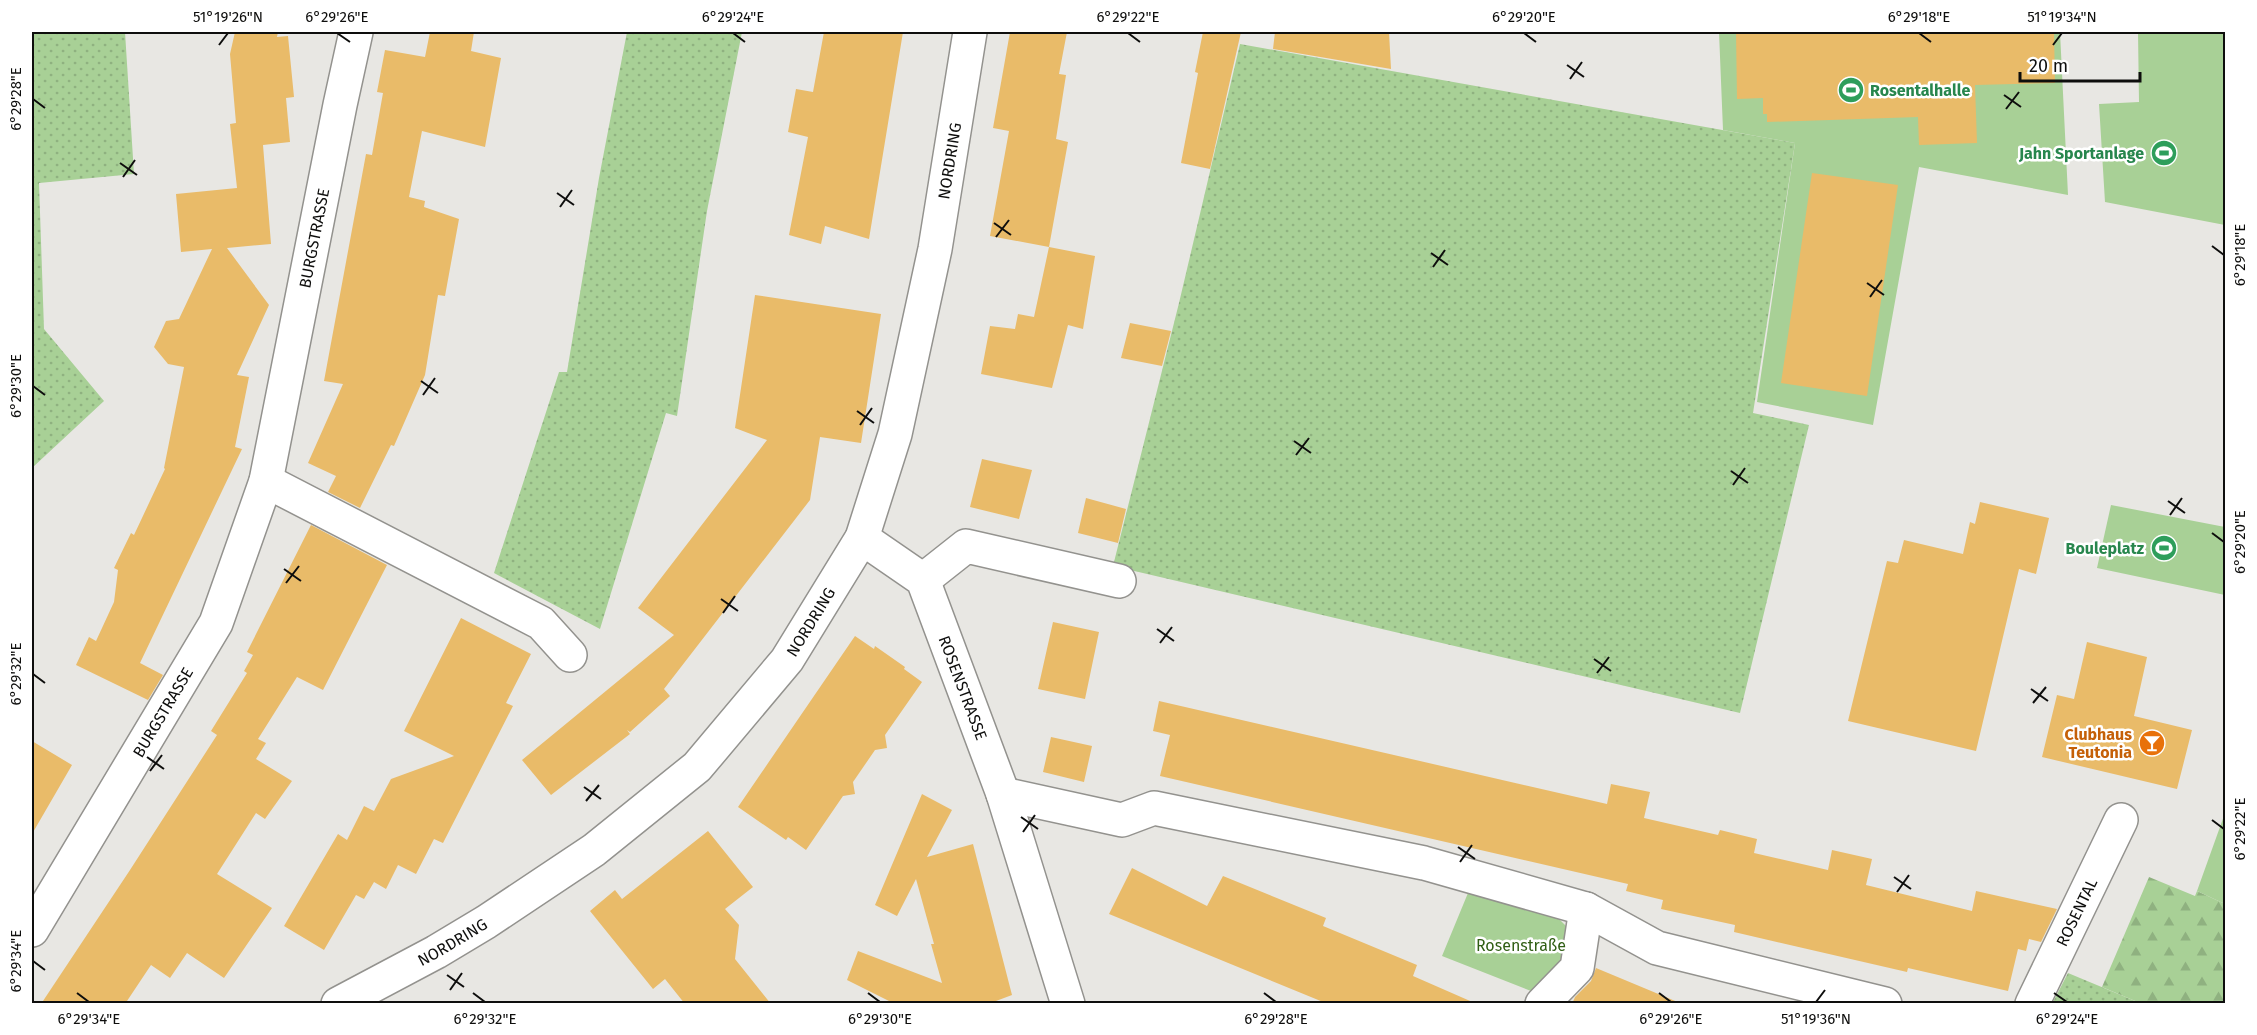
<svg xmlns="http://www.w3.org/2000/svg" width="2257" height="1035" viewBox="0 0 2257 1035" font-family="'Fira Sans',sans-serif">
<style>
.grass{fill:url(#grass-dots)}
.forest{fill:url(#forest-firs)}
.park{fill:#a8d096}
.building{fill:#e9bb69}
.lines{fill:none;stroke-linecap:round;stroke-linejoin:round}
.street-casing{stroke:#93928e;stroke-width:36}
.secondary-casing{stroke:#93928e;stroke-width:36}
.street{stroke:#fff;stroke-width:33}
.secondary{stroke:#fff;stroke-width:33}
.ticks{fill:none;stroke:#0e0e0d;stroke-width:2}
.labels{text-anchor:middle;stroke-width:5;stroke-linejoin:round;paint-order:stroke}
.leisure-label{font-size:16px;font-weight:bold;fill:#27864d;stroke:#fff;text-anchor:end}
.street-label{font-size:16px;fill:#0e0e0d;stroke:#fff}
.food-label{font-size:16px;font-weight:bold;fill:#c56008;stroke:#fff;text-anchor:end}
.park-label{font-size:16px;fill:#305e14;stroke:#fff}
.neatline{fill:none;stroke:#0e0e0d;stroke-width:2}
.ticks-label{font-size:15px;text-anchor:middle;fill:#0e0e0d}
</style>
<defs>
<pattern id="grass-dots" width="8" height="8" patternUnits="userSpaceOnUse" patternTransform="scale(1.5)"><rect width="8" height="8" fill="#a8d096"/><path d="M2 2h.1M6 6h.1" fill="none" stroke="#8fb180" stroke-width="1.8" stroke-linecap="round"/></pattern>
<pattern id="forest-firs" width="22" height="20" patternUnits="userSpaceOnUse" patternTransform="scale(1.5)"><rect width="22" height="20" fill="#a8d096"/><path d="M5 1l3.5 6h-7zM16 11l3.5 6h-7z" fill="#8fb180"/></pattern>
</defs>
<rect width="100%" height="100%" fill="#e8e7e3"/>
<path class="grass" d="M33 32H125L134 174 39 183 44 329 104 401 32 468Z
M627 32H742L707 211 677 416 666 413 600 629 494 573 559 372H567L599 178Z
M1240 44 1795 143 1753 413 1809 425 1740 713 1113 566 1179 303Z
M2068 973 2140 1003 2052 1004Z"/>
<path class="forest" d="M2149 877 2195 896 2197 891 2225 904V1003H2140L2102 987Z"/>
<path class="park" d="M1719 32H2060L2068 195 1919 167 1873 425 1757 402 1795 143 1723 130Z
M2138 32H2225V225L2105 202 2099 104 2139 102Z
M2111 505 2225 527V595L2097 568Z
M2225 813 2226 904H2225L2197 891Z
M1468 893 1552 912 1569 929 1565 961 1542 981 1536 993 1442 956Z"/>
<path class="building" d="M235 32H278L277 37 288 36 294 97 286 98 290 142 263 145 271 244 227 248 269 305 237 375 249 377 235 447 242 449 140 663 163 675 148 700 76 665 89 637 96 641 114 602 118 570 114 568 131 533 134 535 165 469 164 468 184 367 168 364 154 347 166 321 179 319 212 249 181 252 176 194 237 188 230 124 236 123 230 54Z
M430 32H474L471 51 501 58 485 147 422 131 409 197 425 201 424 207 459 219 445 296 438 295 425 375 394 446 391 445 360 508 328 492 336 476 308 463 343 384 324 381 366 154 372 155 383 93 377 92 385 50 425 57Z
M824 32H903L869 239 825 226 821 244 789 235 808 137 788 132 796 89 813 92Z
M1010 32H1067L1059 74 1066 75 1056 139 1068 142 1049 247 990 236 1009 131 993 128Z
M1203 32H1241L1210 169 1181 163 1198 73 1195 72Z
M1275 32H1389L1391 69 1273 49Z
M1736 32H2054L2055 83 1975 85 1977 143 1919 145 1918 117 1767 122V114H1763V98L1737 99Z
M1812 173 1898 185 1867 396 1781 383Z
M1049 247 1095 256 1083 329 1068 325 1052 388 981 374 990 326 1015 329 1018 314 1034 317Z
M755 295 881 314 861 443 820 437 810 500 664 689 670 696 630 732 627 730 630 734 551 795 522 760 674 635 638 608 767 440 735 428Z
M1130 323 1171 331 1162 366 1121 358Z
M982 459 1032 470 1019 519 970 507Z
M1086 498 1126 509 1118 543 1078 533Z
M1980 502 2049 518 2036 574 2019 569 1976 751 1848 721 1887 561 1898 563 1904 540 1963 554 1970 522 1975 524Z
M311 525 387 565 323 690 297 677 258 739 266 743 256 759 292 781 265 819 256 813 217 874 272 908 224 978 187 953 170 978 151 965 125 1004H41L130 870 217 735 211 731 247 673 244 671 253 655 247 652Z
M461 618 531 654 506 703 513 706 443 843 434 839 416 874 398 865 386 889 374 882 364 899 356 895 324 950 284 926 338 834 347 840 364 806 374 811 391 779 454 756 404 731Z
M1053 622 1099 632 1085 699 1038 689Z
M855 636 874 649 875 646 905 667 904 669 922 682 885 735 887 748 875 750 853 782 855 794 843 796 806 850 788 837 786 840 738 807Z
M2087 642 2147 657 2134 716 2192 730 2177 789 2042 757 2057 695 2074 699Z
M1159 701 1607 804 1611 784 1650 792 1644 818 1718 835 1720 830 1757 839 1754 853 1828 870 1832 850 1872 859 1866 885 1972 911 1976 891 2057 909 2041 942 2029 939 2026 951 2018 949 2008 991 1908 968 1907 972 1734 932 1735 925 1661 909 1663 900 1626 891 1628 884 1160 776 1170 735 1153 731Z
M1051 737 1092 746 1084 782 1043 772Z
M32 741 72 765 32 834Z
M922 794 952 810 927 857 973 844 1012 995 988 1004H895L847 980 858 951 942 983 931 944H934L916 879 897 916 875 905Z
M708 831 753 887 725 909 739 925 735 959 771 1004H685L665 979 653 989 590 911 615 890 622 899Z
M1132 868 1207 906 1223 876 1326 918 1323 926 1417 965 1413 976 1477 1004H1328L1109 914Z
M1596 968 1680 1003V1004H1572L1575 997 1591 981Z"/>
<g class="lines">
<defs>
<g id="street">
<path d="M266 481 541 623 570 655"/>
<path id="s1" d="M862 538 923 580 1003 794 1068 1004"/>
<path d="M923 580 966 546 1119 581"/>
<path d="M1003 794 1122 820 1154 808 1424 863 1586 909 1657 948 1885 1004"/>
<path id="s2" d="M32 930 216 623 266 481 340 105 356 32"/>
<path d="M1542 1004 1577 968 1586 909"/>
<path id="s3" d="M2032 1004 2121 820"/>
</g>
<g id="secondary">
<path id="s4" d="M338 1004 436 952 486 922 594 850 697 767 787 660 862 538 895 434 935 249 970 32"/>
</g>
</defs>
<use href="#street" class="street-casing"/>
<use href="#secondary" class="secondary-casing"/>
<use href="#street" class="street"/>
<use href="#secondary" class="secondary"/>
</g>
<path class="ticks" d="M337 33 350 42M733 33 745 42M1128 33 1140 42M1524 33 1536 42M1919 33 1931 42M219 45 228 33M2053 45 2062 33M1567 65 1584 77M1570 79 1582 62M2004 95 2021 107M33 99 45 108M2006 109 2019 92M120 163 137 175M123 177 135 160M557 193 574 205M560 207 572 190M994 223 1011 235M996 237 1009 220M2212 246 2224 255M1431 253 1448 265M1433 267 1445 250M1867 283 1884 295M1870 297 1882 280M421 381 438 393M33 386 45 395M423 395 435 378M857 411 874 423M860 425 872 408M1294 441 1311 453M1296 455 1309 438M1731 471 1748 483M1733 485 1745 468M2168 501 2185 513M2170 515 2182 498M2212 533 2224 542M284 569 301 581M286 583 299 566M721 599 738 611M723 613 735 596M1157 629 1174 641M1160 643 1172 627M1594 659 1611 671M1597 673 1609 657M33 674 45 683M2031 689 2048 701M2033 703 2046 687M147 757 164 769M150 771 162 755M584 787 601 799M586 801 599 785M1021 817 1038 829M2212 820 2224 829M1023 832 1035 815M1458 847 1475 859M1460 862 1472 845M1894 877 1911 889M1897 892 1909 875M33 961 45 970M447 975 464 987M450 990 462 973M77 993 89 1002M473 993 485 1002M868 993 880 1002M1264 993 1276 1002M1659 993 1671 1002M2054 993 2067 1002M1816 1002 1825 990"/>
<defs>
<symbol id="stadium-disc" viewBox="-11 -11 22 22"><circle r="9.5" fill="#2e9e5b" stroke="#fff"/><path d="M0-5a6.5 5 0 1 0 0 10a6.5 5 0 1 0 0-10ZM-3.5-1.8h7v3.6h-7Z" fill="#fff"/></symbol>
<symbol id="bar-disc" viewBox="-11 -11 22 22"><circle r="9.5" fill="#e8710a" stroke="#fff"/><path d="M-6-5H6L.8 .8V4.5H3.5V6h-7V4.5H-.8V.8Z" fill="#fff"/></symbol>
</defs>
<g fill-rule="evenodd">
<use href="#stadium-disc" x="1836" y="75" width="30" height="30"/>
<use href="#stadium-disc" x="2149" y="138" width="30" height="30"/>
<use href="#stadium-disc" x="2149" y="533" width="30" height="30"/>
<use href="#bar-disc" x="2137" y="728" width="30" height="30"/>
</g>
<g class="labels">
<g class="leisure-label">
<text x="1870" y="96" text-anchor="start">Rosentalhalle</text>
<text x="2144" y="159">Jahn Sportanlage</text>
<text x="2144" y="554">Bouleplatz</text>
</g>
<g class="street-label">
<text dy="6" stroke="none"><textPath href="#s4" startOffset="1102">NORDRING</textPath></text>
<text dy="6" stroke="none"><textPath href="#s2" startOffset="756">BURGSTRASSE</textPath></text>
<text dy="6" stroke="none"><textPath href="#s4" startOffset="616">NORDRING</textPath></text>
<text dy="6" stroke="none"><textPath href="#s1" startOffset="189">ROSENSTRASSE</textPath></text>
<text dy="6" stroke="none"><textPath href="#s2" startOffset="254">BURGSTRASSE</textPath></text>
<text dy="6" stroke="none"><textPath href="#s3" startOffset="102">ROSENTAL</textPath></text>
<text dy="6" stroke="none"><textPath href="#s4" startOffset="130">NORDRING</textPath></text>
</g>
<g class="food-label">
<text x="2132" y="740">Clubhaus<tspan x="2132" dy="18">Teutonia</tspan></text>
</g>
<g class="park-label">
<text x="1521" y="951">Rosenstraße</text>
</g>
</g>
<rect width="2257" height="1035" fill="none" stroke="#ffffff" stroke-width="66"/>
<path d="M2020 72v9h120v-9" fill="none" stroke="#0e0e0d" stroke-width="3"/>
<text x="2029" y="72" font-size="18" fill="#0e0e0d" stroke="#ffffff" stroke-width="4.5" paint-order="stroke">20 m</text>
<rect x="33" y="33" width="2191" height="969" class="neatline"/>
<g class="ticks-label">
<text x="228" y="22">51°19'26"N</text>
<text x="337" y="22">6°29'26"E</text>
<text x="733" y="22">6°29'24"E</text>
<text x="1128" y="22">6°29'22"E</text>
<text x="1524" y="22">6°29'20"E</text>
<text x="1919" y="22">6°29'18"E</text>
<text x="2062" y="22">51°19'34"N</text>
<text transform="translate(16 99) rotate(-90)" y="5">6°29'28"E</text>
<text transform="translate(2240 255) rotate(-90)" y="5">6°29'18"E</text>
<text transform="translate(16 386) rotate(-90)" y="5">6°29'30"E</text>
<text transform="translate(2240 542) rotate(-90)" y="5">6°29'20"E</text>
<text transform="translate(16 674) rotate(-90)" y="5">6°29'32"E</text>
<text transform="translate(2240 829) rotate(-90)" y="5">6°29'22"E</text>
<text transform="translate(16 961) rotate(-90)" y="5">6°29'34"E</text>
<text x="89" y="1024">6°29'34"E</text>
<text x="485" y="1024">6°29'32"E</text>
<text x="880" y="1024">6°29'30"E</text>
<text x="1276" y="1024">6°29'28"E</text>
<text x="1671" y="1024">6°29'26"E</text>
<text x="1816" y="1024">51°19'36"N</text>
<text x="2067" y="1024">6°29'24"E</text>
</g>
</svg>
